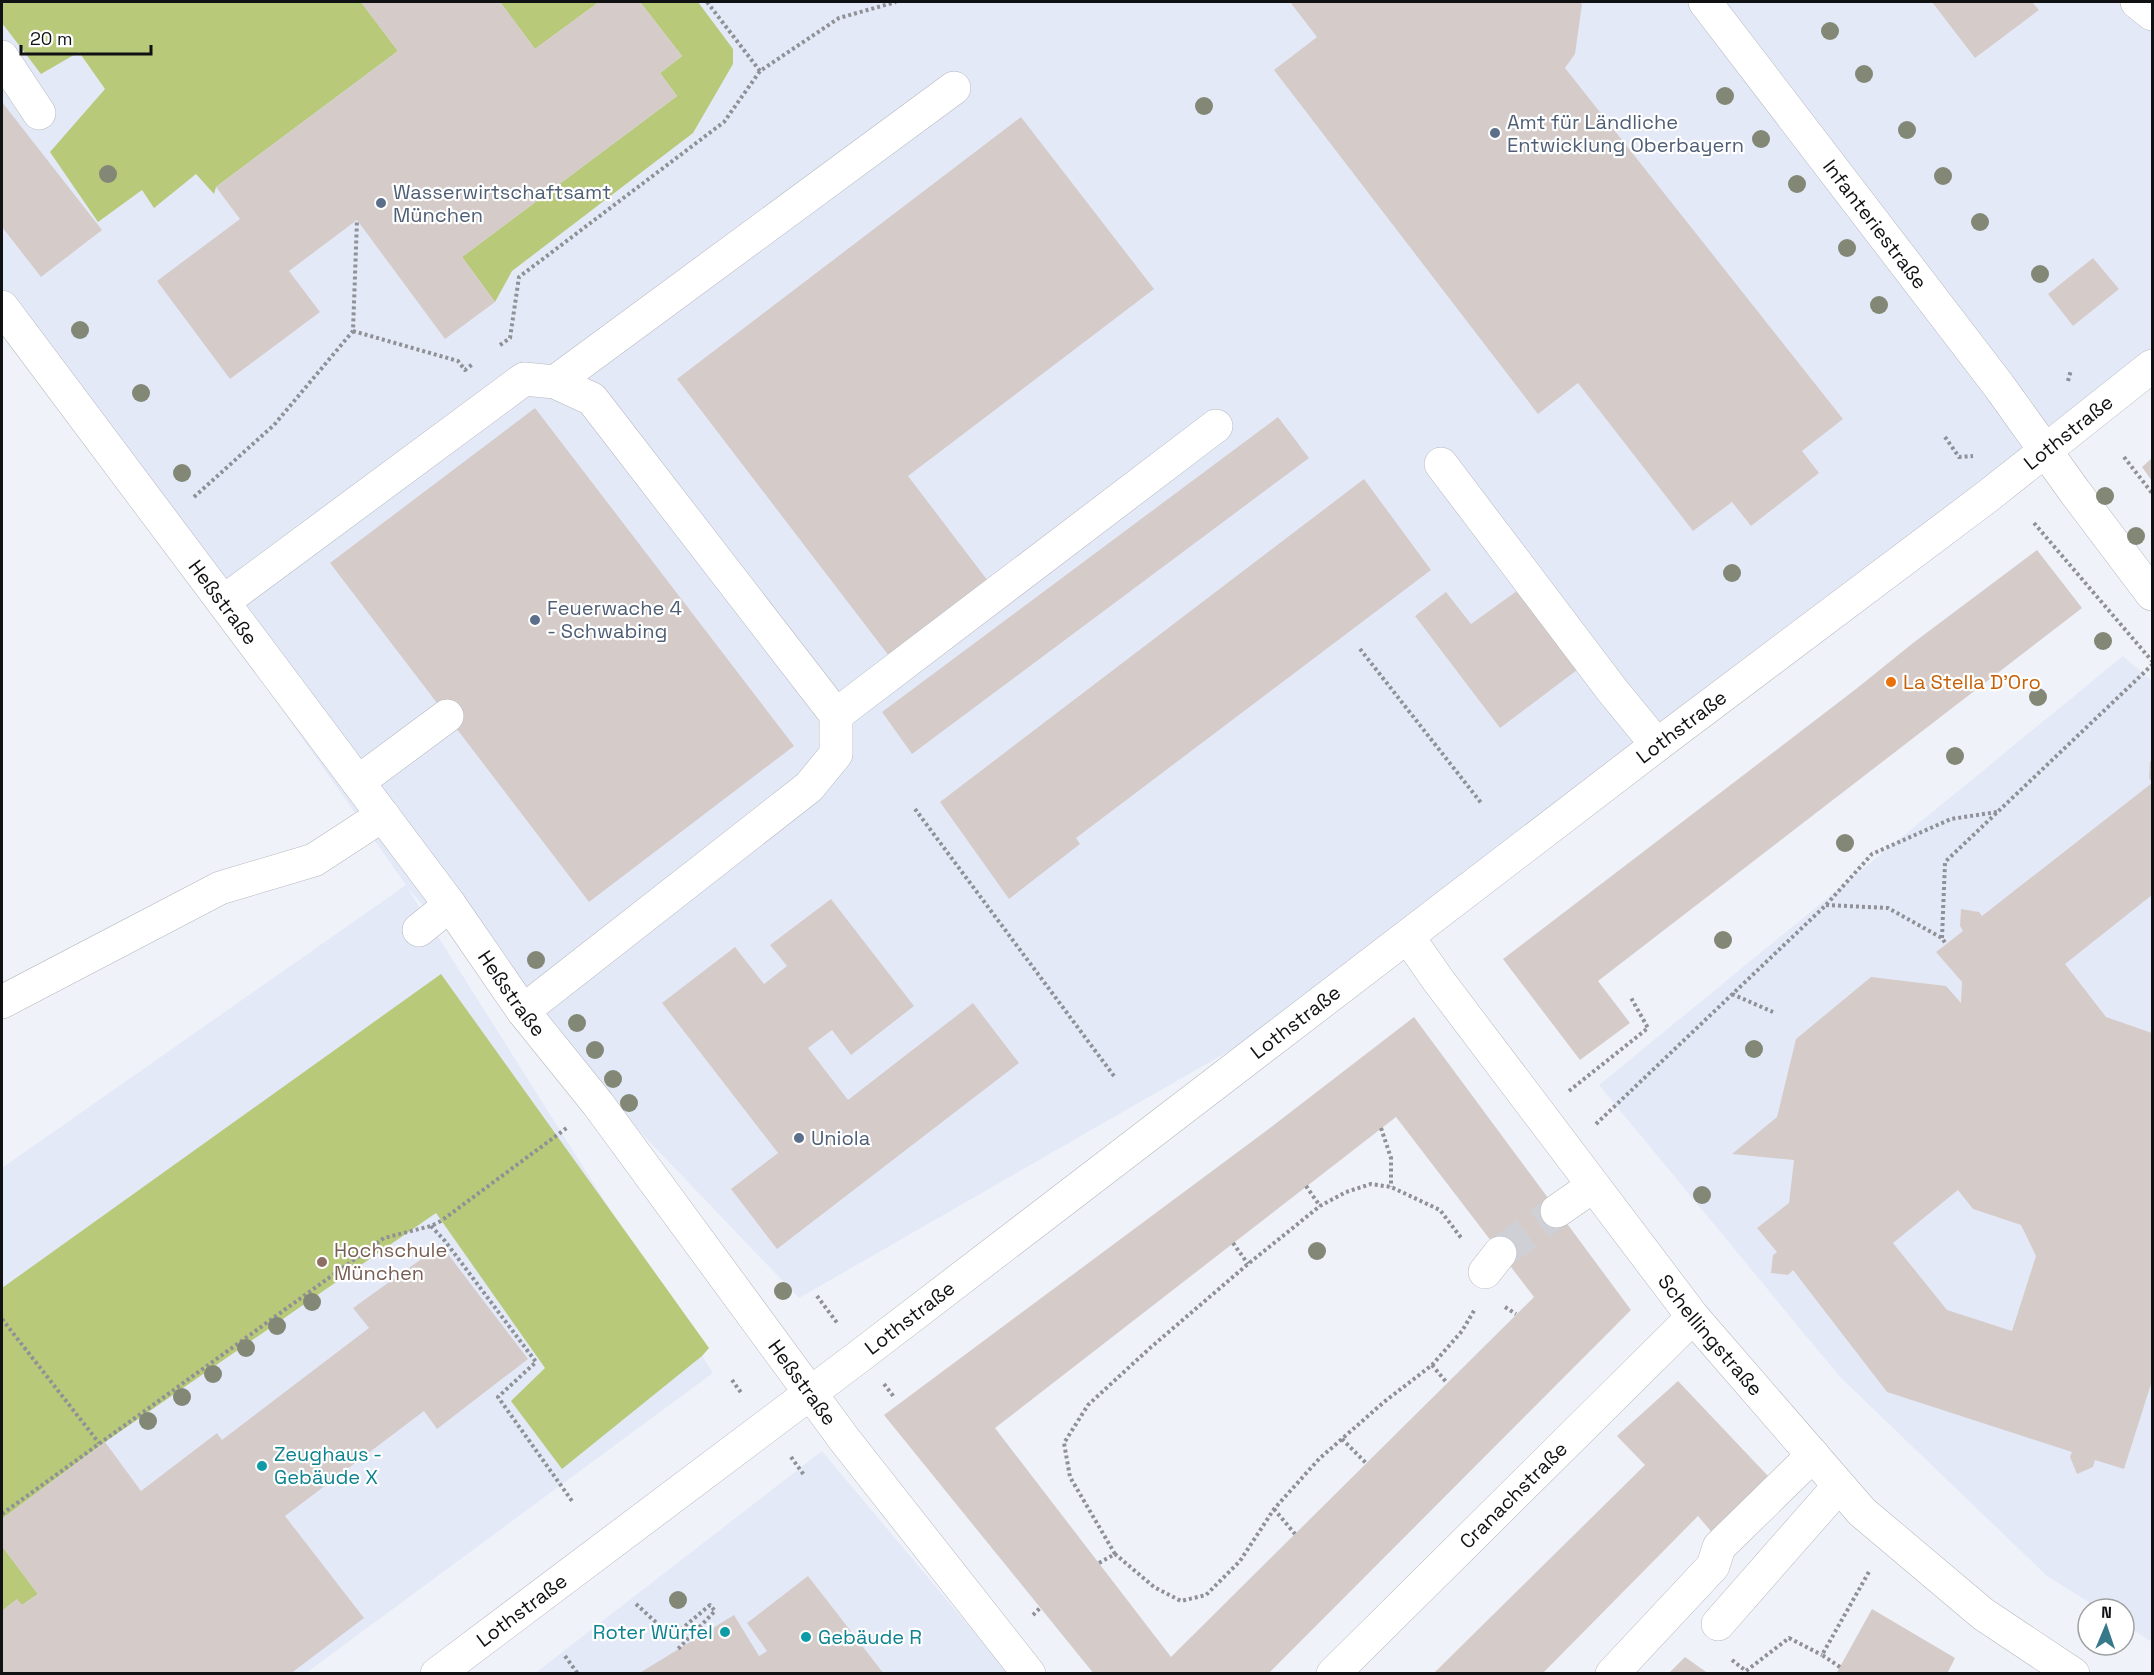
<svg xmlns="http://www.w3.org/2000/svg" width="2154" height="1675" viewBox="0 0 2154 1675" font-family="'Space Grotesk',sans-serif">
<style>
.built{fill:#e4e9f8}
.green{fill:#b8c97a}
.building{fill:#d5ccca;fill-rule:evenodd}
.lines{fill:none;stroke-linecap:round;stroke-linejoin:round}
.minor-tunnel{stroke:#ced0d6;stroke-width:33;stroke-dasharray:33 16;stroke-linecap:butt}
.minor-casing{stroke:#b6b8bf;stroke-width:34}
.path{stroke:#8f9196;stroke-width:4;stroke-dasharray:3 3;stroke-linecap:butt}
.minor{stroke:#fff;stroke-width:33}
.tree{fill:#828776}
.service-dot{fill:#5c6f8a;stroke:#fff;stroke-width:2}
.food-dot{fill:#e8710a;stroke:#fff;stroke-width:2}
.education-dot{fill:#8d6e63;stroke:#fff;stroke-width:2}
.culture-dot{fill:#0f9aa8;stroke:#fff;stroke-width:2}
.labels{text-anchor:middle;stroke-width:4.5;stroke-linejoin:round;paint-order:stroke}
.service-label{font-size:20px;fill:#4e5e75;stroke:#fff;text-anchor:start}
.street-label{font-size:20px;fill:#101113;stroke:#fff}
.food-label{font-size:20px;fill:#c56008;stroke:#fff;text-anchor:start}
.education-label{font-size:20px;fill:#785e54;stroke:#fff;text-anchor:start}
.culture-label{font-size:20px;fill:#0d838f;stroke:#fff;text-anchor:start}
</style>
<rect width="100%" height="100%" fill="#eff2f9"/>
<path class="built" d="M2 2H2152V360L1417 943 799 1298 408 889 713 1373 306 1673H2V1168L406 885 2 313Z
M2123 656 2152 681V1642L2124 1624V1609H2100L2047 1576 1840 1377 1599 1085Z
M822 1451 1008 1673 534 1674Z"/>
<path class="green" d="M2 2H361L398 51 216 187 214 194 196 174 154 208 142 190 98 222 50 152 105 89 79 52 41 74 2 23Z
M500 2H599L535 49Z
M640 2H698L733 49V64L693 133 512 271 495 302 462 257 677 96 660 73 682 56Z
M441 974 709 1348 702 1356 562 1469 511 1401 545 1368 436 1213 105 1442 2 1519V1288Z
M2 1546 38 1594 22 1605 16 1600 2 1611Z"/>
<path class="building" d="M361 2H500L535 49 599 2H640L682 56 660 73 677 96 462 257 495 302 445 339 357 220 289 271 320 312 230 379 157 281 240 219 216 187 398 51Z
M1290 2H1580L1582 4 1575 54 1565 68 1843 419 1802 451 1819 473 1751 526 1732 502 1693 531 1578 383 1538 414 1274 70 1317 37Z
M1932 2H2032L2039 10 1975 58Z
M2 102 102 230 41 277 2 227Z
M1021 117 1154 289 908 476 988 581 889 656 677 379Z
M2093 258 2119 289 2073 326 2048 294Z
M535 408 794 746 589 902 330 563Z
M1278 417 1309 458 912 754 882 712Z
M2152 458V481L2142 467Z
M1364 479 1431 570 1076 838 1080 844 1009 899 940 802Z
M2037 550 2082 608 1598 981 1630 1023 1580 1060 1503 959 1856 689 1913 643Z
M1521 588 1581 667 1500 728 1415 616 1446 592 1471 624Z
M2150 761H2152V895L2065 964 2106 1017 2152 1033V1381L2124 1469 2095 1460 2093 1467 2077 1474 2070 1457 2072 1452 1887 1392 1793 1270 1788 1275 1771 1273 1773 1255 1777 1252 1757 1228 1789 1203 1794 1160 1732 1154 1777 1117 1796 1039 1871 977 1946 986 1961 1003 1962 982 1936 952 1963 931 1960 926 1961 909 1979 912 1982 916 2152 783 2149 778ZM1958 1190 1973 1209 2021 1225 2036 1256 2012 1331 1947 1310 1893 1243Z
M831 899 914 1006 851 1055 832 1030 808 1048 848 1100 973 1003 1019 1063 777 1249 731 1189 778 1153 662 1003 735 947 764 984 787 966 770 945Z
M1414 1017 1631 1310 1268 1674H1094L884 1415 1270 1128ZM1396 1117 1534 1297 1171 1657 995 1428Z
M441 1245 528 1359 437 1429 424 1411 285 1516 364 1618 290 1674H2V1611L17 1599 22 1605 38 1594 2 1546V1519L105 1442 141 1491 217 1433 222 1440 369 1328 353 1308Z
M1678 1381 1768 1476 1714 1535 1698 1516 1542 1674H1433L1645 1465 1617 1436Z
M808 1576 884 1674H638L734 1615 759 1656 767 1651 747 1623Z
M1872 1609 1955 1658 1947 1674H1836Z
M1685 1657 1709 1674H1668Z"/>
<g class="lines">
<path class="minor-tunnel" d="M1500 1253 1557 1211"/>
<defs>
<g id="minor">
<path id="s1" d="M1705 2 1999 386 2075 492 2152 594"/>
<path d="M2137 2 2152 14"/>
<path d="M2 57 39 113"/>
<path id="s2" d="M2 307 450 905 523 1011 598 1104 844 1439 1029 1674"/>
<path d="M555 382 954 88"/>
<path d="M1441 464 1612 690 1657 745"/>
<path d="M223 602 524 379 555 382 592 399 836 715V754L809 787 523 1011"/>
<path d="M836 715 1216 426"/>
<path d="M358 782 447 716"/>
<path d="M419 930 450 905"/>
<path id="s3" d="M1408 937 1438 980 1693 1317 1862 1512 1983 1614 2073 1674"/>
<path d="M2 1002 220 888 314 860 383 815"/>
<path d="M1557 1211 1593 1186"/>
<path d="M1485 1272 1500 1253"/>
<path d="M1718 1624 1839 1486"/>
<path id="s4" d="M437 1674 861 1355 1657 745 1988 496 2152 366"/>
<path id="s5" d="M1333 1674 1693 1317"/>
<path d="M1612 1674 1713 1566 1719 1547 1813 1455"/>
</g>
</defs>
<use href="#minor" class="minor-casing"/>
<path class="path" d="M707 2 760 71
M353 331 458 361 465 370 474 363
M500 345 510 338 519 277 724 122 760 71 839 18 896 2
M2068 381 2071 370
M1945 437 1959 457 1973 456
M2124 457 2152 493
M194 497 274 425 353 331 357 220
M2034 523 2152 661
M1360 649 1482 804
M915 809 1114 1076
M1826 905 1888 908 1942 938 1946 944
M1942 938 1945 862 2152 665
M1732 994 1773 1012
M1569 1091 1648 1028 1630 996
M1596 1124 1826 905 1872 854 1951 819 1997 812
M1381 1128 1391 1158V1187
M1306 1186 1320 1206
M431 1226 445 1241 536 1362 498 1397 572 1501
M1233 1243 1248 1264
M817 1296 838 1324
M1505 1307 1516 1314
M2 1319 99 1443
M1432 1365 1447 1383
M732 1380 742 1394
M884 1384 894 1397
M1342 1439 1366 1463
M791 1457 804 1475
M1274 1509 1295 1534
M2 1514 384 1238 431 1226 441 1221 568 1127
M1115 1554 1070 1477 1064 1443 1088 1405 1150 1348 1248 1264 1320 1206 1346 1192 1371 1184 1391 1187 1440 1210 1462 1239
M1099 1563 1115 1554 1154 1587 1181 1601 1206 1595 1240 1561 1274 1509 1319 1459 1384 1402 1432 1365 1462 1331 1475 1309
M636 1604 672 1637 710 1605 715 1611 678 1649
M1033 1615 1041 1607
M565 1656 578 1674
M1732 1660 1746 1671 1789 1638 1822 1655
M1840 1667 1822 1655 1870 1570"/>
<use href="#minor" class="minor"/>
</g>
<g class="tree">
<circle cx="1830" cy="31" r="9"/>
<circle cx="1864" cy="74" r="9"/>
<circle cx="1725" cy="96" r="9"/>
<circle cx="1204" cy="106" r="9"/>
<circle cx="1907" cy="130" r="9"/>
<circle cx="1761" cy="139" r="9"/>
<circle cx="108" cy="174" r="9"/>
<circle cx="1943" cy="176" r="9"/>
<circle cx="1797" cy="184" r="9"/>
<circle cx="1980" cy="222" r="9"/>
<circle cx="1847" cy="248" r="9"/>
<circle cx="2040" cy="274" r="9"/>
<circle cx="1879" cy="305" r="9"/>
<circle cx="80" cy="330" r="9"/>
<circle cx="141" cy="393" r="9"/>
<circle cx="182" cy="473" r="9"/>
<circle cx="2105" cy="496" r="9"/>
<circle cx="2136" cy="536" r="9"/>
<circle cx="1732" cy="573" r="9"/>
<circle cx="2103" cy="641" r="9"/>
<circle cx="2038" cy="697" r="9"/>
<circle cx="1955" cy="756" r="9"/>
<circle cx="1845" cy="843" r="9"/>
<circle cx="1723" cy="940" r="9"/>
<circle cx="536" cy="960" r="9"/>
<circle cx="577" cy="1023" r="9"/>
<circle cx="1754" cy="1049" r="9"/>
<circle cx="595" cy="1050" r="9"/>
<circle cx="613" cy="1079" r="9"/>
<circle cx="629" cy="1103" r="9"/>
<circle cx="1702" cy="1195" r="9"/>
<circle cx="1317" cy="1251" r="9"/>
<circle cx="783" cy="1291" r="9"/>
<circle cx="312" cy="1302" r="9"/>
<circle cx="277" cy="1326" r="9"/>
<circle cx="246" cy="1348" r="9"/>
<circle cx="213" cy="1374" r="9"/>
<circle cx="182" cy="1397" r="9"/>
<circle cx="148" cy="1421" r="9"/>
<circle cx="678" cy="1600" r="9"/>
</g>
<g class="service-dot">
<circle cx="1495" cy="133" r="6"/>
<circle cx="381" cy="203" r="6"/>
<circle cx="535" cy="620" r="6"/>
<circle cx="799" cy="1138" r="6"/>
</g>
<circle class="food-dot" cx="1891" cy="682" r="6"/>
<circle class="education-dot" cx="322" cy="1262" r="6"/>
<g class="culture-dot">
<circle cx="262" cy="1466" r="6"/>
<circle cx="725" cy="1632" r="6"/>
<circle cx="806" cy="1637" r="6"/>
</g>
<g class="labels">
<g class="service-label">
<text x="1507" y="129">Amt für Ländliche<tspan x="1507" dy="23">Entwicklung Oberbayern</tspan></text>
<text x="393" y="199">Wasserwirtschaftsamt<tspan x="393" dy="23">München</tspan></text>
<text x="547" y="615">Feuerwache 4<tspan x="547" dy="23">- Schwabing</tspan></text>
<text x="811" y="1145">Uniola</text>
</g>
<g class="street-label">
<text dy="7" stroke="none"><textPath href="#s1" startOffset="280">Infanteriestraße</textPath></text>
<text dy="7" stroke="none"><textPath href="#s4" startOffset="2050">Lothstraße</textPath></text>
<text dy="7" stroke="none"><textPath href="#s2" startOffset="369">Heßstraße</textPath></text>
<text dy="7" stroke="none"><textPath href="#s4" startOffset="1564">Lothstraße</textPath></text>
<text dy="7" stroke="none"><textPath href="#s2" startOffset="855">Heßstraße</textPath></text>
<text dy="7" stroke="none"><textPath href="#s4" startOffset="1078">Lothstraße</textPath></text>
<text dy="7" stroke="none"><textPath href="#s4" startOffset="592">Lothstraße</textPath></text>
<text dy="7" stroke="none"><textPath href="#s3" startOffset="500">Schellingstraße</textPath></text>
<text dy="7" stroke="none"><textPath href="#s2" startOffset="1341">Heßstraße</textPath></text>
<text dy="7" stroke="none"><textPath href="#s5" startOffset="254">Cranachstraße</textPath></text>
<text dy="7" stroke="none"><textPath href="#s4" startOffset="106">Lothstraße</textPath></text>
</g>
<g class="food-label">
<text x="1903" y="689">La Stella D'Oro</text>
</g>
<g class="education-label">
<text x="334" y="1257">Hochschule<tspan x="334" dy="23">München</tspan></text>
</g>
<g class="culture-label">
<text x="274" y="1461">Zeughaus -<tspan x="274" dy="23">Gebäude X</tspan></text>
<text x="713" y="1639" text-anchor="end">Roter Würfel</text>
<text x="818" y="1644">Gebäude R</text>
</g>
</g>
<rect width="2154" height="1675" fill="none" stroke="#101113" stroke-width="6"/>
<g transform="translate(2106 1627) rotate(2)"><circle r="28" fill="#ffffff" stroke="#9fa0a1" stroke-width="1.5"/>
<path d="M0-4.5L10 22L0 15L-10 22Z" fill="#37788b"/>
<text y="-9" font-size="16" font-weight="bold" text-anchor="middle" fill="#101113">N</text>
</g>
<path d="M21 45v9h130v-9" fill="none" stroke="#101113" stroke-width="3"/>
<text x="30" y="45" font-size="18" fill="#101113" stroke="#ffffff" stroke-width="4.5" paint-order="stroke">20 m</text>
</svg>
